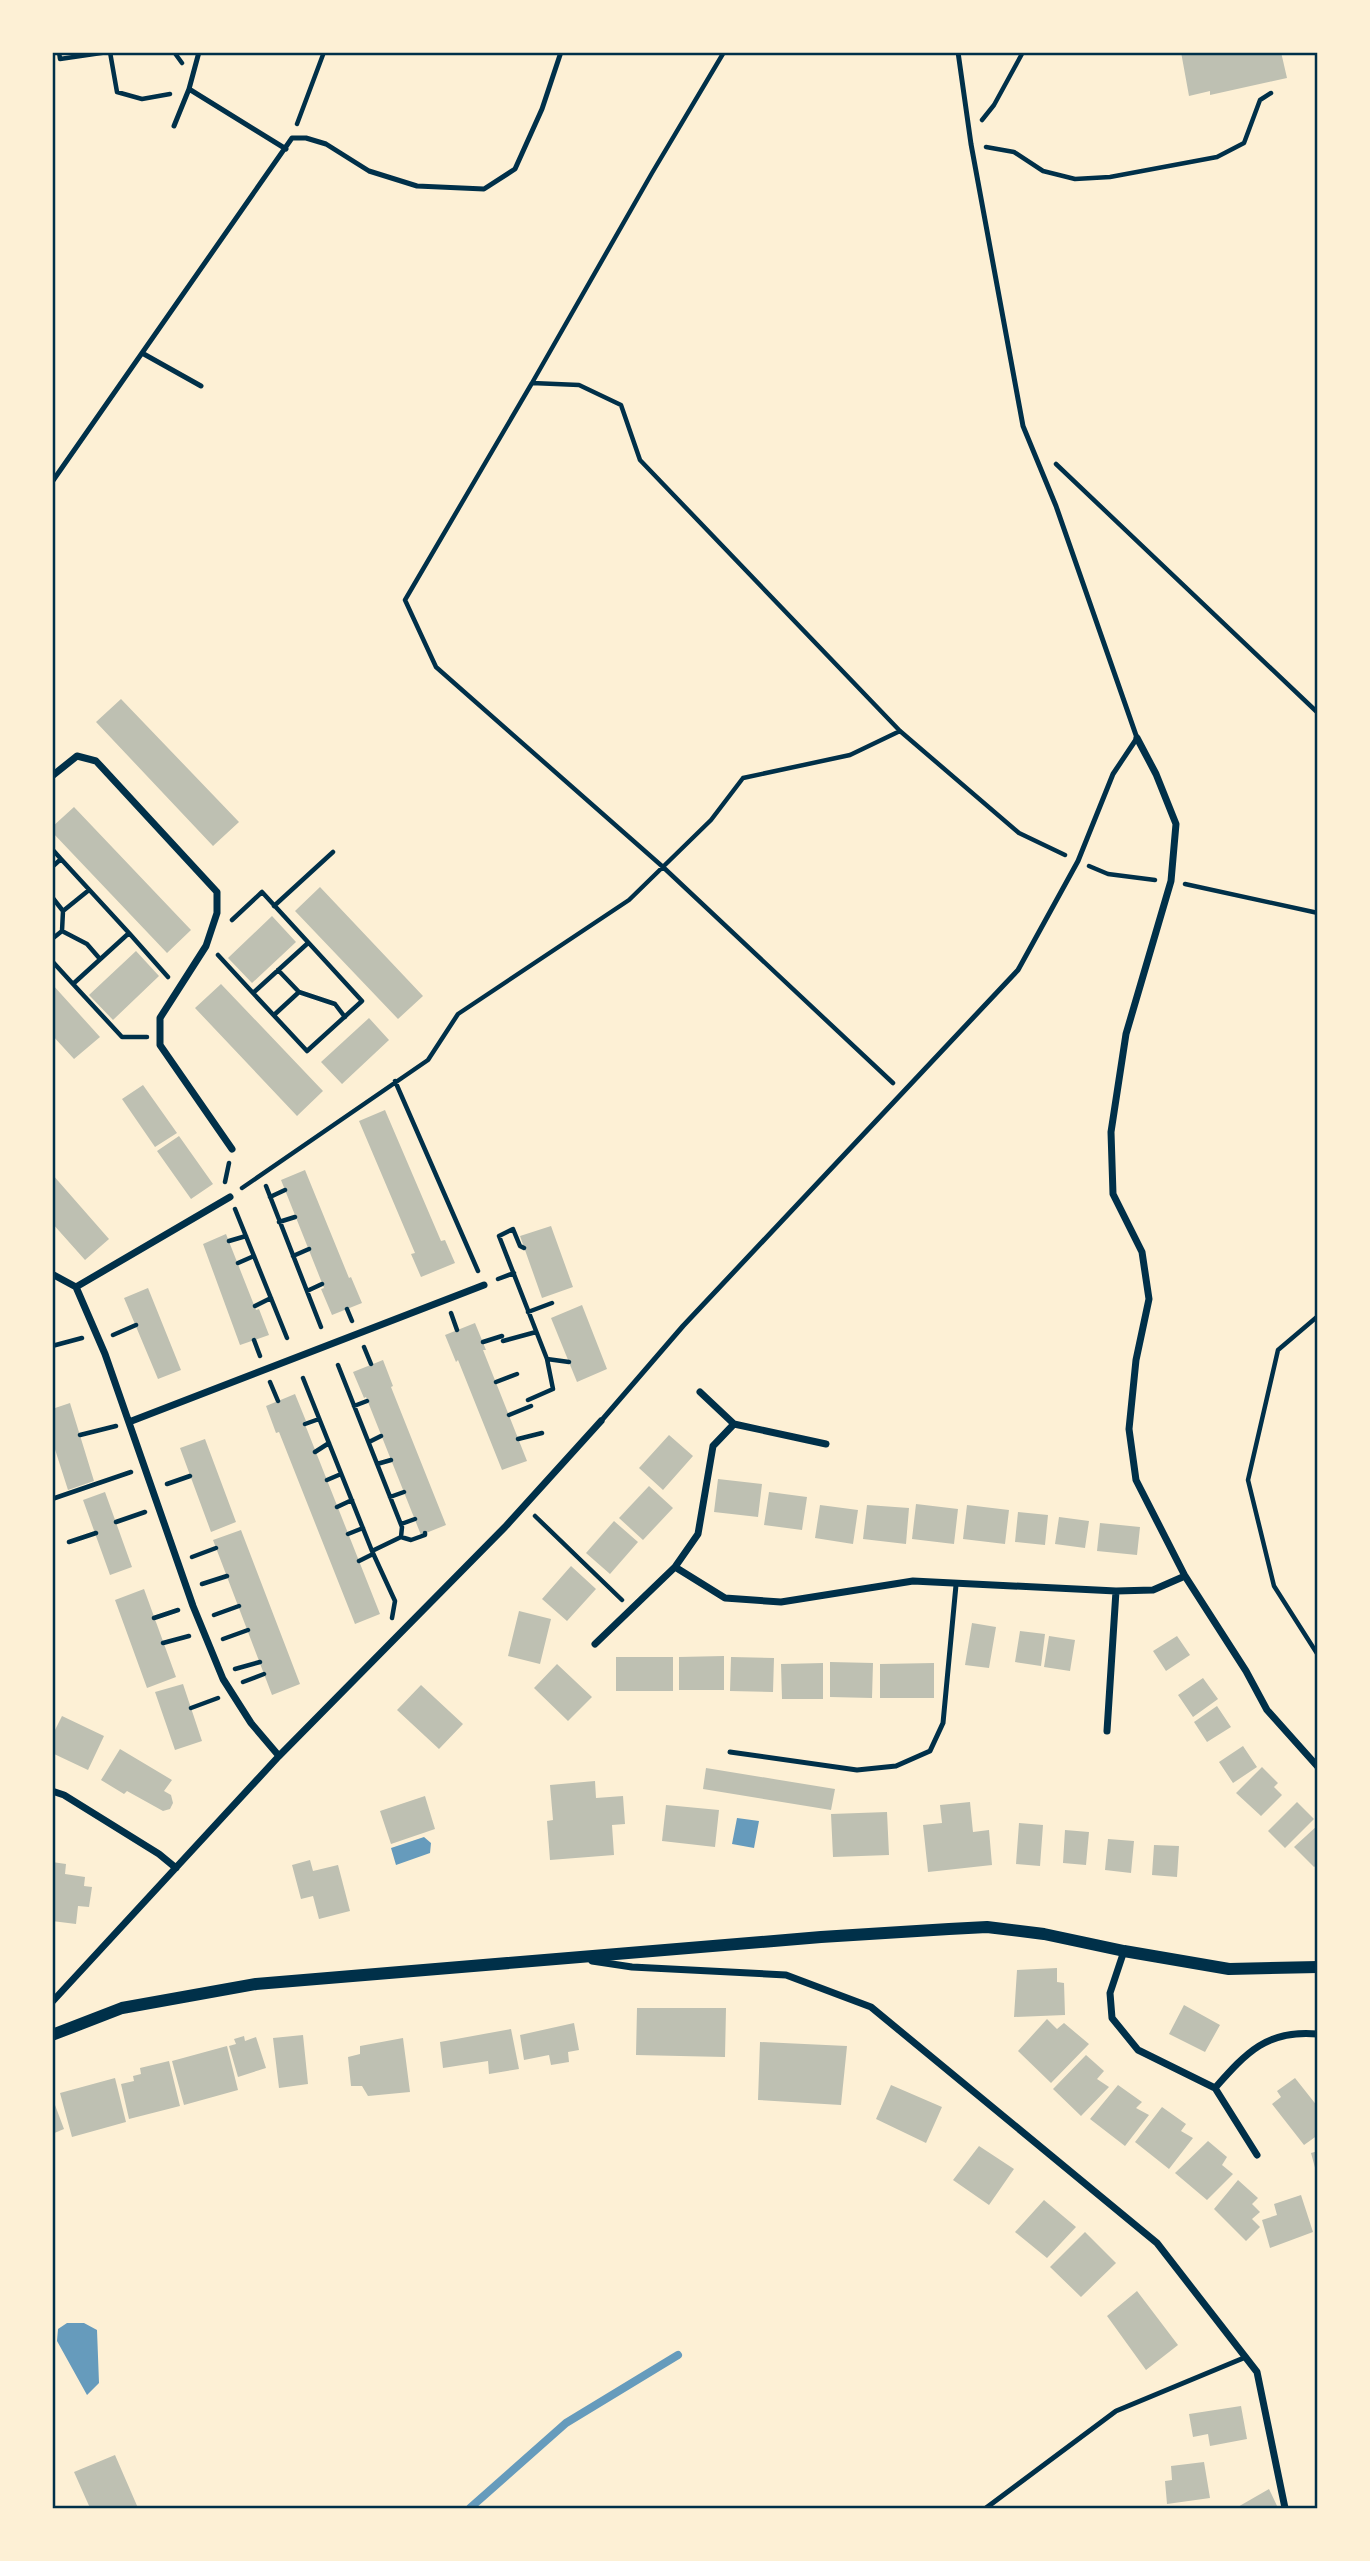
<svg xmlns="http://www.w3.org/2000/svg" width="1370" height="2561" viewBox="0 0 1370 2561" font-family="'DejaVu Sans',sans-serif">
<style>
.water{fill:#669bbc}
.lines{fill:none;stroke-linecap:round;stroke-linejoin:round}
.stream{stroke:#669bbc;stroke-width:8}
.building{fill:#bec0b2}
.path{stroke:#003049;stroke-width:4.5}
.service{stroke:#003049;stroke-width:5}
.minor{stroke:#003049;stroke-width:7}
.tertiary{stroke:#003049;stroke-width:12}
.neatline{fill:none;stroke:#003049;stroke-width:2.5}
</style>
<rect width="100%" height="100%" fill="#fdf0d5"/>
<path class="water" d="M737 1818 759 1821 754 1848 732 1844Z
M424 1837 431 1843 430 1853 396 1865 391 1848Z
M67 2323H84L97 2330 99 2383 87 2395 57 2341 58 2329Z"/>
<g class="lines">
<path class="stream" d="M470 2508 566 2423 678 2355"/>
</g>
<path class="building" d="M1181 52H1281L1287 78 1210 95V91L1189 96Z
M121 699 239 822 213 846 96 722Z
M74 807 191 930 167 953 52 832V827Z
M320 887 423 996 398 1019 295 911Z
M272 916 296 942 252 983 228 958Z
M136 951 159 976 113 1020 89 995Z
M52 984 100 1037 74 1059 52 1035Z
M221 984 323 1091 297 1116 195 1008Z
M369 1018 389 1040 342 1084 321 1062Z
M143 1085 177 1133 155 1147 122 1099Z
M385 1110 441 1241 445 1240 455 1263 421 1277 411 1254 415 1253 359 1121Z
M179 1136 213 1184 191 1199 157 1151Z
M305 1170 349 1278 351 1277 362 1303 332 1315 321 1289 324 1288 281 1180Z
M52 1174 109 1239 85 1260 52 1223Z
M551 1226 573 1287 542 1298 520 1236Z
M226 1234 256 1310 259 1309 269 1335 240 1345 203 1244Z
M148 1288 181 1370 158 1379 124 1298Z
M582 1305 607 1369 577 1382 551 1318Z
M475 1323 486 1350H483L527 1461 502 1470 458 1360 456 1362 445 1335Z
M383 1360 393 1386 391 1387 446 1525 421 1535 366 1397 364 1398 353 1372Z
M295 1394 306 1421 304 1422 380 1614 355 1624 279 1432 276 1433 266 1406Z
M70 1403 94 1481 68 1490 52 1440V1409Z
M669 1435 693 1456 663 1490 639 1468Z
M205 1439 236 1522 211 1532 180 1448Z
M718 1479 762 1484 758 1517 714 1512Z
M649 1486 673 1508 643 1540 619 1518Z
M105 1492 132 1567 110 1575 83 1500Z
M769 1492 807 1497 802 1530 764 1525Z
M916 1504 958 1509 954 1544 912 1539Z
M820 1505 858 1510 853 1544 815 1538Z
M867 1505 909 1508 906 1544 863 1539Z
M967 1505 1009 1510 1005 1544 963 1539Z
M1018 1512 1048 1515 1045 1545 1015 1542Z
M1059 1517 1089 1521 1085 1548 1055 1544Z
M614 1521 638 1542 610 1574 586 1553Z
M1100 1523 1140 1527 1137 1555 1097 1551Z
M241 1530 300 1684 272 1695 213 1540Z
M571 1566 596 1589 567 1621 542 1599Z
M144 1589 176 1677 147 1688 115 1600Z
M519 1611 551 1619 540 1664 508 1656Z
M972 1623 996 1627 989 1668 965 1665Z
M1020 1631 1045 1634 1041 1666 1015 1662Z
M1049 1636 1075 1640 1070 1671 1044 1667Z
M1177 1636 1190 1655 1166 1671 1153 1651Z
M724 1656V1690H679V1657Z
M616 1657H673V1691H616Z
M731 1657 774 1658 773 1692 730 1691Z
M830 1662 873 1663 872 1698 830 1697Z
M823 1663V1699H782L781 1664Z
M934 1663V1698H880V1664Z
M557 1664 592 1697 568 1721 534 1688Z
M1203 1678 1218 1699 1193 1717 1178 1695Z
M183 1684 202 1741 175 1750 155 1692Z
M421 1685 463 1724 439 1749 397 1710Z
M1217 1706 1231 1727 1207 1742 1194 1722Z
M62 1716 104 1736 88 1770 52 1753V1736Z
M1243 1746 1257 1767 1233 1783 1219 1762Z
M120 1749 172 1780 164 1791 171 1795 173 1803 170 1809 163 1811 127 1791 124 1794 101 1780Z
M1262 1767 1278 1783 1274 1787 1282 1795 1261 1816 1236 1793Z
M706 1768 835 1789 831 1810 703 1789Z
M595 1781 596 1798 623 1796 625 1824 612 1825 614 1855 550 1860 547 1821 553 1820 550 1785Z
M425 1796 435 1829 391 1844 380 1811Z
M970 1802 973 1832 989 1830 992 1865 928 1872 923 1825 942 1823 940 1805Z
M1297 1802 1314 1819 1285 1848 1268 1831Z
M666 1805 719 1810 715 1847 662 1841Z
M887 1812 889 1855 833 1857 831 1814Z
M1019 1823 1043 1825 1040 1866 1016 1864Z
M1318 1825V1864L1314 1867 1294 1847Z
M1065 1830 1089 1832 1086 1865 1063 1863Z
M1108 1839 1134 1841 1131 1873 1105 1870Z
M1154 1845 1179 1846 1177 1877 1152 1875Z
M310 1860 313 1871 338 1865 350 1911 319 1919 313 1896 301 1899 292 1865Z
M52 1862 66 1864 65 1874 85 1877 84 1886 92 1887 89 1907 78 1906 76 1924 52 1921Z
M1057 1968V1982L1064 1983 1065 2015 1014 2017 1017 1970Z
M1184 2005 1220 2025 1205 2052 1169 2034Z
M637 2008H726L725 2057 636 2055Z
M1047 2019 1057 2029 1064 2023 1089 2044 1051 2083 1018 2051Z
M574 2023 579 2050 568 2052 569 2062 551 2065 549 2055 524 2060 520 2035Z
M511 2029 519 2069 489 2074 488 2061 443 2068 440 2042Z
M303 2035 308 2084 279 2088 273 2038Z
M244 2036 245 2041 256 2037 266 2068 238 2077 229 2046 236 2044 234 2039Z
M403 2038 410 2092 368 2096 362 2086H351L348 2057 360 2054V2046Z
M760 2042 847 2046 841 2105 758 2100Z
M227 2046 238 2090 184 2105 172 2061Z
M1086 2055 1104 2071 1097 2079 1109 2087 1081 2116 1053 2089Z
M169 2061 180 2106 129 2119 121 2084 134 2081 133 2076 141 2074 140 2068Z
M115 2078 126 2122 72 2137 60 2093Z
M1295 2078 1318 2107V2135L1304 2145 1272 2104 1281 2097 1277 2091Z
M891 2085 942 2107 926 2143 876 2119Z
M1118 2085 1142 2102 1136 2108 1149 2115 1125 2146 1090 2119Z
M52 2097 64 2129 52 2134Z
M1162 2107 1186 2124 1181 2131 1193 2138 1169 2169 1135 2142Z
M1208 2141 1227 2157 1222 2165 1233 2174 1207 2200 1175 2173Z
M979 2146 1014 2169 989 2205 953 2180Z
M1318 2151V2175H1317L1311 2153Z
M1238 2180 1258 2198 1252 2204 1260 2212 1252 2219 1260 2227 1246 2241 1214 2209Z
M1301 2195 1313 2232 1270 2248 1262 2220 1277 2215 1274 2204Z
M1044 2200 1076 2227 1047 2258 1015 2232Z
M1085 2232 1116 2263 1081 2297 1050 2267Z
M1137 2291 1178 2345 1146 2370 1107 2316Z
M1241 2406 1247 2439 1210 2446 1208 2434 1193 2437 1189 2414Z
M115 2455 138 2508H90L74 2472Z
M1204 2462 1210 2498 1167 2504 1165 2481 1172 2480 1171 2466Z
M1269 2489 1278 2508H1236Z"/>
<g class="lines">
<path class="path" d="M59 52 60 59 108 52
M110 52 117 92 142 99 170 94
M174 52 182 63
M982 120 994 105 1023 52
M297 124 324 52
M986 147 1014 152 1043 171 1075 179 1110 177 1217 157 1244 143 1260 100 1271 93
M532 383 652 173 724 52
M1056 464 1318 713
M52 849 61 859
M1089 866 1108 874 1155 880
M52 867 61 859 129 933 73 984 52 961
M1185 884 1318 913
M52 897 63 911 62 931 87 944 100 959
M274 906 333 852
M63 911 89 890
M232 920 262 892 362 1001 307 1051 253 993 308 943
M129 933 168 977
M52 939 62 931
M218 955 253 993
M278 970 299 992 335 1004 345 1017
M73 984 122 1037H147
M274 1015 299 992
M395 1081 478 1271
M893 1083 663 867 436 667 405 600 532 383 579 385 621 405 640 460 900 731 1019 833 1065 855
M225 1182 229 1163
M266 1186 321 1327
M242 1188 428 1060 458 1014 629 900 711 820 743 778 850 755 900 731
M270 1197 285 1190
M235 1209 287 1338
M279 1222 295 1217
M229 1241 246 1236
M524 1248 520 1246 513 1229 499 1236 547 1359 553 1389 528 1400
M293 1256 309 1249
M238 1263 254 1256
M498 1279 514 1273
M307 1291 322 1284
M255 1306 271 1298
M347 1309 352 1321
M528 1312 552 1303
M451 1313 457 1330
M1318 1316 1278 1350 1248 1480 1274 1586 1318 1655
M113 1335 136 1325
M254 1340 260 1356
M503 1341 536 1332
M483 1342 502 1336
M52 1346 82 1338
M364 1347 371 1364
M547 1359 569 1362
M303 1378 372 1551 401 1537 402 1527 338 1365
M270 1382 278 1401
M496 1382 517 1374
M354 1406 367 1401
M509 1415 531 1406
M305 1424 319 1419
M80 1435 116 1426
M518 1439 542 1433
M369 1442 381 1436
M315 1452 329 1443
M377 1464 391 1460
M327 1480 341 1474
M167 1484 190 1476
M390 1497 404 1492
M52 1499 131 1472
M337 1507 352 1500
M535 1516 622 1600
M116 1522 145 1512
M401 1524 415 1519
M348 1534 363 1528
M401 1537 411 1540 425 1535V1533
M69 1542 96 1533
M372 1551 395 1601 392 1618
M192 1557 216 1548
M359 1561 373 1554
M202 1584 227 1576
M214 1615 239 1606
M154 1618 178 1610
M223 1639 248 1630
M163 1643 189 1636
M235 1669 260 1662
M243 1682 264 1674
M191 1708 218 1698"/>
<path class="service" d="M189 89 286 149
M174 126 189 89 199 52
M142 353 201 386
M52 482 292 138H306L326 144 369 171 417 186 484 189 515 169 542 109 561 52
M601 1421 683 1326 1018 970 1078 861 1113 774 1137 738 1056 506 1023 426 971 144 958 52
M730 1752 857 1770 896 1766 930 1751 943 1723 956 1585
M986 2508 1116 2411 1246 2357"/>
<path class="minor" d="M1137 738 1156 774 1176 824 1171 881 1126 1034 1111 1132 1113 1194 1142 1252 1149 1299 1136 1360 1129 1429 1136 1480 1185 1576 1246 1671 1267 1710 1318 1767
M52 776 77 756 96 761 217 892V913L206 946 160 1018V1045L232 1149
M52 1274 76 1287 230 1197
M76 1287 105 1354 193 1606 223 1679 251 1723 279 1756
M700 1392 734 1424 826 1444
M129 1422 484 1285
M675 1567 725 1598 781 1602 913 1581 1116 1591 1153 1590 1185 1576
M595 1644 675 1567 698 1534 713 1446 734 1424
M1107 1731 1116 1591
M52 1791 64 1795 159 1854 176 1868
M1124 1951 1110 1993 1112 2018 1138 2050 1215 2088 1257 2155
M592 1961 632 1967 786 1975 871 2007 1157 2243 1257 2372 1285 2508
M52 2002 279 1756 505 1527 601 1421
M1215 2088C1246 2053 1267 2029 1318 2034"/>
<path class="tertiary" d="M52 2035 122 2008 256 1984 821 1937 949 1929 987 1927 1044 1934 1124 1951 1229 1969 1318 1967"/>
</g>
<rect width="1370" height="2561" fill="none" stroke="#fdf0d5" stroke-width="108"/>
<rect x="54" y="54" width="1262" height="2453" class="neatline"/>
</svg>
